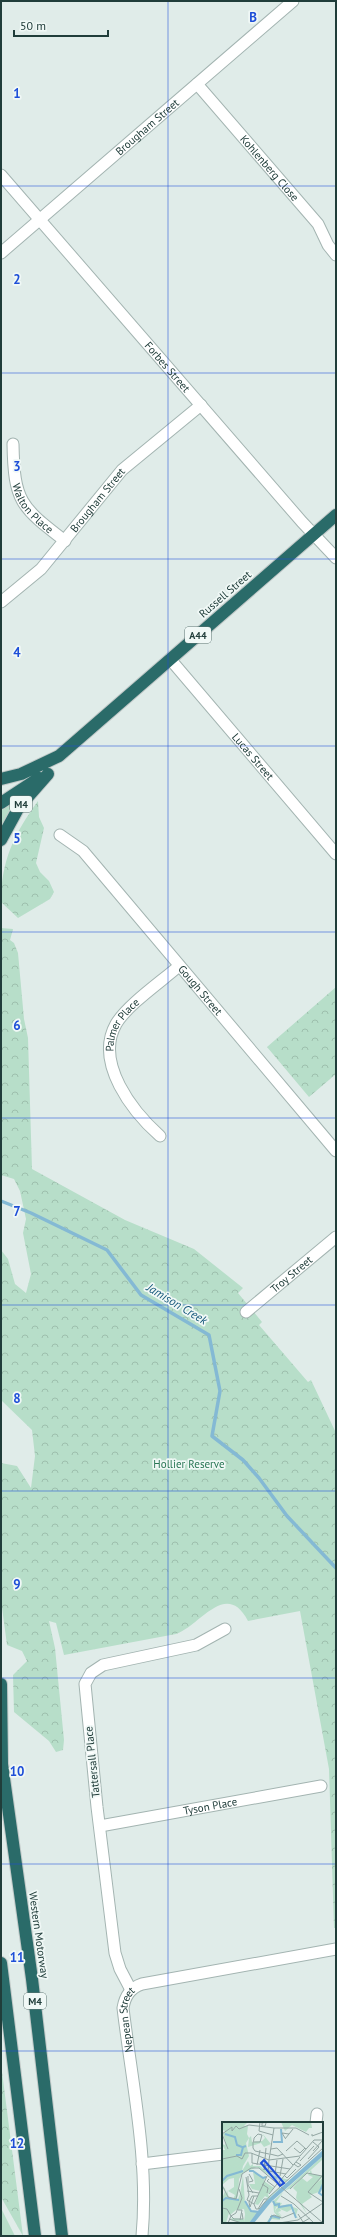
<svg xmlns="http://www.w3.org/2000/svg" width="337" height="2237" viewBox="0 0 337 2237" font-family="'PT Sans',sans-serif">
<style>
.green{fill:#b7dec9}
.forest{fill:url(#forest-crowns)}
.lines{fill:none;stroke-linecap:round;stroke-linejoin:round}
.stream{stroke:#84b9d4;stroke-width:3.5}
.street-casing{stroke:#a3b4b1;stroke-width:13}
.highway-casing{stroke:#c1c9c8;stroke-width:14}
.street{stroke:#fff;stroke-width:11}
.highway{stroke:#2a6b69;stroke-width:12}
.grid{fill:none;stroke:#1d4ed8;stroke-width:1;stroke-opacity:0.55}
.labels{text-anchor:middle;stroke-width:3.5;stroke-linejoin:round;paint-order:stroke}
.shield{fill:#f0f8f6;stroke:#5e7572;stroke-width:1}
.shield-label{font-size:10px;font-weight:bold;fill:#203d3a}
.street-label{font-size:11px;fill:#203d3a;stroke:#f0f8f6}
.park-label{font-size:11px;fill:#287654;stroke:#f0f8f6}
.water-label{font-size:12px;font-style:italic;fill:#17597c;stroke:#f0f8f6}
.inset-river{fill:none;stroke:#84b9d4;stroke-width:2}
.inset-road{fill:none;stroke:#93a6a3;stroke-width:1}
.view{fill:#1d4ed8;fill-opacity:0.15;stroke:#1d4ed8;stroke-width:2}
.inset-edge{fill:none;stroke:#203d3a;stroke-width:2}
.grid-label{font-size:13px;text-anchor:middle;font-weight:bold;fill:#1d4ed8;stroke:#f0f8f6;stroke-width:3.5;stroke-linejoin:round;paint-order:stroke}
</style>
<defs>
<pattern id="forest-crowns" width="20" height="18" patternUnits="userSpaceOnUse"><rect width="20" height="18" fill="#b7dec9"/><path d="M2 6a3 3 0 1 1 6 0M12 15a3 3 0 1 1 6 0" fill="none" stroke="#9dbfad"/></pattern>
</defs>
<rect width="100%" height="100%" fill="#e0ece9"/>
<path class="green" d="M17 803 1 831V808Z
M1 2208 15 2236H1Z"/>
<path class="forest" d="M38 801 39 817 44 828 36 863 40 872 49 881 54 892 50 899 18 918 1 902C1 861 14 834 38 801Z
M1 928 13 929 10 940 14 943 18 953 24 1019 28 1038 32 1169 125 1220 194 1249 243 1288 238 1293 262 1322 259 1325 308 1382 311 1380 336 1433V1928H334L329 1769 300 1611 248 1621C226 1579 200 1626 176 1634L64 1655 56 1623 49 1621 55 1648 64 1740 63 1750 56 1752 49 1741 14 1712 13 1675 27 1661 22 1651 7 1645 1 1600V1463L17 1466 31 1488 35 1456 32 1430 1 1400V1250L8 1259 15 1284 26 1293 31 1274 23 1233 26 1219 20 1191 14 1179 1 1175Z
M336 987V1074L309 1097 267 1047Z
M1 2064 23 2236 1 2197Z"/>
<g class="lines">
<path class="stream" d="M1 1201 31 1213 107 1250 141 1295 209 1335 220 1391 212 1436 243 1460 259 1478 287 1516 336 1568"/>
<defs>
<g id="street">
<path id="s1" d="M197 84 318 224 328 245 336 255"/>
<path id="s2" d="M1 175 302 522 336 558"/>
<path id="s3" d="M1 253 293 1"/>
<path id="s4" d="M13 444C14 502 21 507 65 541"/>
<path id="s5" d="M1 602 41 569 122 470 201 405"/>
<path id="s6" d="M170 659 336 854"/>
<path id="s7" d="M60 835 83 851 336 1151"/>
<path id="s8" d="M160 1136C133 1112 94 1063 116 1024 127 1005 162 981 179 966"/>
<path id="s9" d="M246 1312 336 1237"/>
<path id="s10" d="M100 1826 321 1786"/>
<path d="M131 1990 120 1969 115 1953 97 1807 85 1684 91 1673 103 1665 196 1645 225 1629"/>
<path d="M316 2123 317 2114"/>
<path d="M142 2164 223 2154"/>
<path id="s11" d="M142 2236C149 2161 132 2083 123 2008 125 1996 130 1988 142 1984L336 1949"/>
</g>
<path id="highway" d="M1 779 21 774 59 756 336 515
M1 803 39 778
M1 840 19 807 48 774
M1 1684 2 1764
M1 1757 32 1979 62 2236
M1 1963 35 2236"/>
</defs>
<use href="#street" class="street-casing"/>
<use href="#highway" class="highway-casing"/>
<use href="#street" class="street"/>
<use href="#highway" class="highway"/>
</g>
<path class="grid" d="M168 1V2236M1 186H336M1 373H336M1 559H336M1 746H336M1 932H336M1 1118H336M1 1305H336M1 1491H336M1 1678H336M1 1864H336M1 2051H336"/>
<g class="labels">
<g class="shield">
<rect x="185" y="627" width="26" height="16" rx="3"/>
<rect x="10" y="796" width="22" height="16" rx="3"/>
<rect x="24" y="1993" width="22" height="16" rx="3"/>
</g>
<g class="shield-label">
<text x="198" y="639">A44</text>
<text x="21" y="808">M4</text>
<text x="35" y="2005">M4</text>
</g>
<g class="street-label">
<text dy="4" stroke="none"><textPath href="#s3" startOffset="193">Brougham Street</textPath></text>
<text dy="4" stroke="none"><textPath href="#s1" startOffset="111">Kohlenberg Close</textPath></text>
<text dy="4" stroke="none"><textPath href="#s2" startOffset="254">Forbes Street</textPath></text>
<text dy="4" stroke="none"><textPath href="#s5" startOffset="141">Brougham Street</textPath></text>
<text dy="4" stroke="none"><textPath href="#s4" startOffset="70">Walton Place</textPath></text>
<text transform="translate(225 594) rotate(-41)" y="4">Russell Street</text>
<text dy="4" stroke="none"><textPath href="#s6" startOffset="128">Lucas Street</textPath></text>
<text dy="4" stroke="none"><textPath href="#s7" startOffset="210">Gough Street</textPath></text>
<text dy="4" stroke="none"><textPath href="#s8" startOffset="131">Palmer Place</textPath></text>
<text dy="4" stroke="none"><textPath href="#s9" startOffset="59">Troy Street</textPath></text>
<text transform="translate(92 1762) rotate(-96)" y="4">Tattersall Place</text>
<text dy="4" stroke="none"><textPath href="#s10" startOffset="112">Tyson Place</textPath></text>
<text transform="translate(39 1935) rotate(82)" y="4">Western Motorway</text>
<text dy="4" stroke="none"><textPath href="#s11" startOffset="218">Nepean Street</textPath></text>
</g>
<g class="park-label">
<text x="189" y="1468">Hollier Reserve</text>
</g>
<g class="water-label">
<text transform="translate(177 1304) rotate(31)" y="4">Jamison Creek</text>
</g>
</g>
<g transform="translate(222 2122)">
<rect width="101" height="101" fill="#e0ece9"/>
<path d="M59 0H89L90 6H87L84 10 70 3 63 9ZM89 48 90 52 101 54 96 60 101 56V64L98 72 100 65 97 70 88 73 90 75 80 82 85 92 74 76 75 70 71 66 80 56 85 60 91 55 86 53ZM31 50 43 56 42 59 52 66 46 72 47 75 57 66H59L49 74 36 90 46 76 43 74 36 83 33 82 38 69 30 67 27 62H33ZM66 83 76 87 74 93 77 98 73 93V89L70 87 65 90 58 87 59 89 56 90 60 94 53 89 55 86Z" fill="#b7dec9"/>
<path d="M0 0H26L22 4H26L25 12 27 16 29 14 30 20 40 19 43 16 40 11 49 22 42 25 39 21 26 25 27 16 24 21 27 34 21 44 20 49 26 39 28 44 31 42V44H38L49 53 67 58 63 60 56 55 54 58 35 45 21 51 17 57 16 74 13 78 16 77 18 72 21 53 23 81 30 89 36 90 27 101 11 99 9 96 22 97V100L23 92 22 87 14 88 8 93 7 91 4 101H0V77L3 69 0 65 3 66 4 72 5 68 7 76 11 77 13 73 6 69 12 65V56L7 57 0 63V28H3L0 22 3 23V19L6 27 1 12 3 10 2 8 0 9ZM101 34 100 38 69 66 62 69 54 80 60 81 58 84 67 82 71 85 66 83 61 87 54 85 53 89 59 94 58 98 50 97 44 101 50 93 57 96 52 90 51 80 49 81Z" fill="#b7dec9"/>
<path d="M101 28V34L50 79 32 101H27L42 81Z" fill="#84b9d4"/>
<path class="inset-river" d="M3 12 13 15 15 23 20 25M51 20H60L59 7M14 33H19L21 25 24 24M27 49H31L41 56 44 55M0 59 5 54 21 49M101 62 97 71 101 74M0 79 4 76 17 78M23 79 29 89 37 90M51 79 53 83 57 82V85L69 83 74 96M46 101 50 94 58 96"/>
<path class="inset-road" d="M38 0 37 9 51 13M44 1 43 4H40V1L46 0M0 12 6 27M0 12 10 5V9L14 4 17 7 27 3 52 6M90 12V14L101 10M63 16 60 11 67 12M63 17 71 7M32 20H38L40 13 36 12 32 16V17L31 21V26L33 29M44 26 42 48 44 43M72 26 78 31 83 26M49 27 55 26 71 43M33 29 47 32M64 29 75 19 84 27M91 29 101 18M30 31V41L68 47M48 32 56 34 61 32M0 37 15 34 20 37 23 31H29L47 38 52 6H74L87 13M86 37 97 25 91 20M78 39 92 24M72 42 76 45 79 43 74 40M35 43 38 28M47 49 64 52M46 50 47 38 78 34 92 18H101M53 52 55 38M26 54V63L31 71M45 54 32 82 34 87H37L48 74 101 26M58 54 61 37M63 54 65 56 74 47M100 54 86 70 101 80M24 55 27 73 25 78 32 82M47 57 45 59 53 65M27 60 31 59 27 52M40 62 46 66 45 71M0 63 6 75 14 77 20 52 29 46H37L101 101M60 64 57 60 78 35M68 67 85 51 100 54M25 69 37 71M47 72 55 62M59 74 72 82 92 101M27 80 28 85 32 74M27 80 30 74H36M0 86 5 87 9 94 14 91 20 76 17 67M36 87 42 77H45M16 88H20L18 98M76 92 81 100 88 96M48 95 52 93 60 96 72 91M7 97 20 101M6 101 9 94 12 97H21L20 91M57 101 76 98 101 81"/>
<path class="view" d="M42 38 62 61 58 64 39 41Z"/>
<rect width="101" height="101" class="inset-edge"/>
</g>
<g class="grid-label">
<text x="253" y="22">B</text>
<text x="17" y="98">1</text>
<text x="17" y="284">2</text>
<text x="17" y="471">3</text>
<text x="17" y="657">4</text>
<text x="17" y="843">5</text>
<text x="17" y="1030">6</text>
<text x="17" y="1216">7</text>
<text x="17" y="1403">8</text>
<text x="17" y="1589">9</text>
<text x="17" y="1776">10</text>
<text x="17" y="1962">11</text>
<text x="17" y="2148">12</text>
</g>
<rect width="337" height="2237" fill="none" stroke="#203d3a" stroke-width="4"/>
<path d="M14 30v6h94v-6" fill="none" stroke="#203d3a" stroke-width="2"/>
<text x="20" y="30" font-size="12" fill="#203d3a" stroke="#f0f8f6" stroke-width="3" paint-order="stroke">50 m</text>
</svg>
